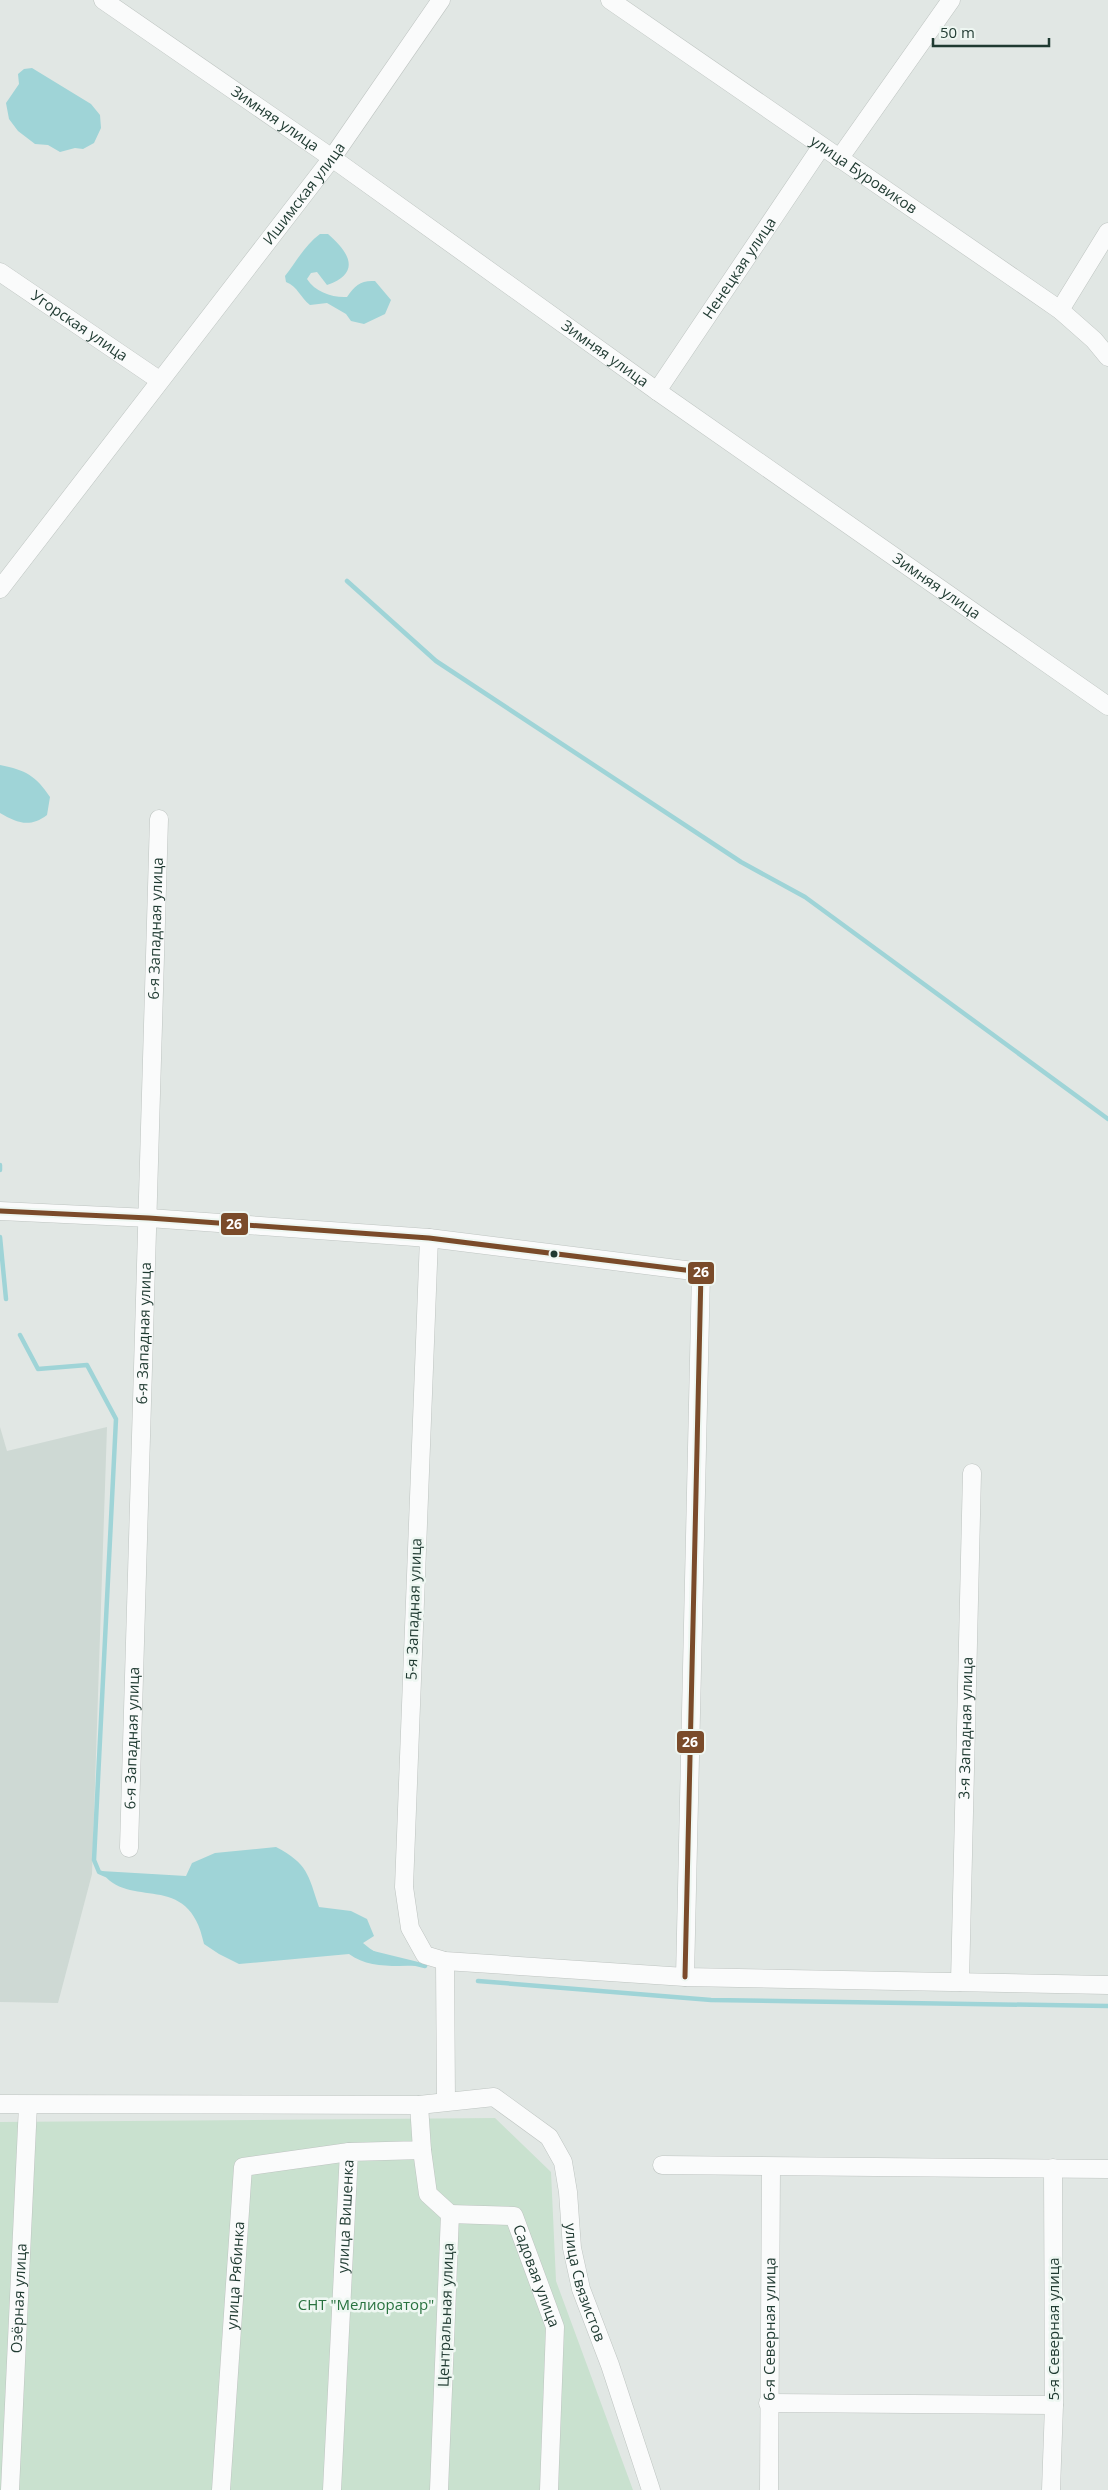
<svg xmlns="http://www.w3.org/2000/svg" width="1108" height="2490" viewBox="0 0 1108 2490" font-family="'Open Sans',sans-serif">
<style>
.built{fill:#ced9d4}
.green{fill:#c9e1cf}
.water{fill:#9fd4d7}
.lines{fill:none;stroke-linecap:round;stroke-linejoin:round}
.stream{stroke:#9fd4d7;stroke-width:4.5}
.minor-casing{stroke:#bec4c1;stroke-width:19}
.minor{stroke:#fafbfb;stroke-width:18}
.bus-1-casing{stroke:#eef7f2;stroke-width:9}
.bus-1{stroke:#7a4b2a;stroke-width:5}
.bus-dot{fill:#1f3a31;stroke:#eef7f2;stroke-width:2}
.labels{text-anchor:middle;stroke-width:5;stroke-linejoin:round;paint-order:stroke}
.street-label{font-size:15px;fill:#1f3a31;stroke:#eef7f2}
.park-label{font-size:15px;fill:#28723f;stroke:#eef7f2}
.line-badge{stroke:#eef7f2;stroke-width:2}
.badge-label{font-size:14px;text-anchor:middle;font-weight:bold;fill:#fff}
</style>
<rect width="100%" height="100%" fill="#e1e7e4"/>
<path class="built" d="M0 1427 7 1451 107 1427 92 1874 58 2003 0 2002Z"/>
<path class="green" d="M495 2118 551 2172 556 2281 633 2490H0V2122Z"/>
<path class="water" d="M32 68 91 104 100 115 101 128 94 143 83 149 75 148 60 152 48 145 35 144 18 131 9 119 6 103 19 84 18 74 24 69Z
M320 234H328C349 252 362 273 327 285L317 272 311 273 307 279C315 292 333 298 347 297 355 285 361 280 375 281L391 300 385 314 364 324 351 321 346 314 327 303 310 305C300 297 298 287 286 282L285 276C296 262 305 245 320 234Z
M0 765C26 770 36 776 50 797L47 815C30 828 17 823 0 813Z
M276 1847C308 1864 308 1874 319 1907L351 1911 367 1919 374 1936 363 1943C381 1959 401 1961 425 1966 400 1965 370 1970 349 1954L239 1964 219 1954 204 1944C189 1868 128 1912 101 1871L186 1876 192 1863 215 1853Z"/>
<g class="lines">
<path class="stream" d="M347 581 436 661 741 862 805 897 1108 1119
M0 1165V1170
M0 1237 6 1299
M20 1335 38 1369 87 1365 116 1419 94 1860 99 1872 106 1875
M372 1953 425 1966
M478 1981 711 2000 1108 2006"/>
<defs>
<g id="minor">
<path id="s1" d="M103 0 332 158 657 391 1108 706"/>
<path id="s2" d="M610 0 1060 310 1094 340 1108 357"/>
<path d="M839 159 951 0"/>
<path id="s3" d="M0 272 159 380"/>
<path d="M1060 310 1108 232"/>
<path id="s4" d="M657 391 821 147"/>
<path id="s5" d="M0 589 332 158 441 0"/>
<path d="M0 1211 149 1218 429 1238 701 1272 685 1977"/>
<path d="M429 1238 404 1887 410 1928 425 1955 445 1961 685 1977 1108 1985"/>
<path id="s6" d="M129 1848 159 819"/>
<path d="M445 1961 446 2101"/>
<path id="s7" d="M960 1982 972 1473"/>
<path id="s8" d="M0 2104 419 2105 494 2097 549 2137 563 2162 568 2192 572 2248 581 2289 610 2365 651 2490"/>
<path d="M422 2150 428 2194 450 2214 439 2490"/>
<path d="M662 2165 1108 2169"/>
<path id="s9" d="M450 2214 514 2216 555 2327 549 2490"/>
<path d="M768 2403 1054 2405"/>
<path id="s10" d="M10 2490 28 2105"/>
<path id="s11" d="M221 2490 243 2167 349 2152"/>
<path id="s12" d="M332 2490 349 2152 422 2150 419 2105"/>
<path id="s13" d="M769 2490 771 2167"/>
<path d="M1051 2490 1054 2405 1053 2168"/>
</g>
</defs>
<use href="#minor" class="minor-casing"/>
<use href="#minor" class="minor"/>
<defs>
<path id="bus-1" d="M0 1211 149 1218 429 1238 701 1272 685 1977"/>
</defs>
<use href="#bus-1" class="bus-1-casing"/>
<use href="#bus-1" class="bus-1"/>
</g>
<circle class="bus-dot" cx="554" cy="1254" r="4.5"/>
<g class="labels">
<g class="street-label">
<text dy="5" stroke="none"><textPath href="#s1" startOffset="209">Зимняя улица</textPath></text>
<text dy="5" stroke="none"><textPath href="#s2" startOffset="308">улица Буровиков</textPath></text>
<text dy="5" stroke="none"><textPath href="#s5" startOffset="499">Ишимская улица</textPath></text>
<text dy="5" stroke="none"><textPath href="#s4" startOffset="148">Ненецкая улица</textPath></text>
<text dy="5" stroke="none"><textPath href="#s3" startOffset="96">Угорская улица</textPath></text>
<text dy="5" stroke="none"><textPath href="#s1" startOffset="614">Зимняя улица</textPath></text>
<text dy="5" stroke="none"><textPath href="#s1" startOffset="1019">Зимняя улица</textPath></text>
<text dy="5" stroke="none"><textPath href="#s6" startOffset="920">6-я Западная улица</textPath></text>
<text dy="5" stroke="none"><textPath href="#s6" startOffset="515">6-я Западная улица</textPath></text>
<text transform="translate(414 1609) rotate(-88)" y="5">5-я Западная улица</text>
<text dy="5" stroke="none"><textPath href="#s7" startOffset="254">3-я Западная улица</textPath></text>
<text dy="5" stroke="none"><textPath href="#s6" startOffset="110">6-я Западная улица</textPath></text>
<text dy="5" stroke="none"><textPath href="#s12" startOffset="274">улица Вишенка</textPath></text>
<text dy="5" stroke="none"><textPath href="#s11" startOffset="215">улица Рябинка</textPath></text>
<text dy="5" stroke="none"><textPath href="#s9" startOffset="128">Садовая улица</textPath></text>
<text dy="5" stroke="none"><textPath href="#s8" startOffset="714">улица Связистов</textPath></text>
<text dy="5" stroke="none"><textPath href="#s10" startOffset="192">Озёрная улица</textPath></text>
<text transform="translate(446 2315) rotate(-88)" y="5">Центральная улица</text>
<text dy="5" stroke="none"><textPath href="#s13" startOffset="161">6-я Северная улица</textPath></text>
<text transform="translate(1054 2329) rotate(-90)" y="5">5-я Северная улица</text>
</g>
<g class="park-label">
<text x="366" y="2310">СНТ "Мелиоратор"</text>
</g>
</g>
<g class="line-badge">
<rect x="220" y="1212" width="29" height="24" rx="5" fill="#7a4b2a"/>
<rect x="687" y="1261" width="28" height="24" rx="5" fill="#7a4b2a"/>
<rect x="676" y="1730" width="29" height="24" rx="5" fill="#7a4b2a"/>
</g>
<g class="badge-label">
<text x="234" y="1229">26</text>
<text x="701" y="1277">26</text>
<text x="690" y="1747">26</text>
</g>
<path d="M933 38v8h116v-8" fill="none" stroke="#1f3a31" stroke-width="2.5"/>
<text x="940" y="38" font-size="15" fill="#1f3a31" stroke="#eef7f2" stroke-width="4" paint-order="stroke">50 m</text>
</svg>
